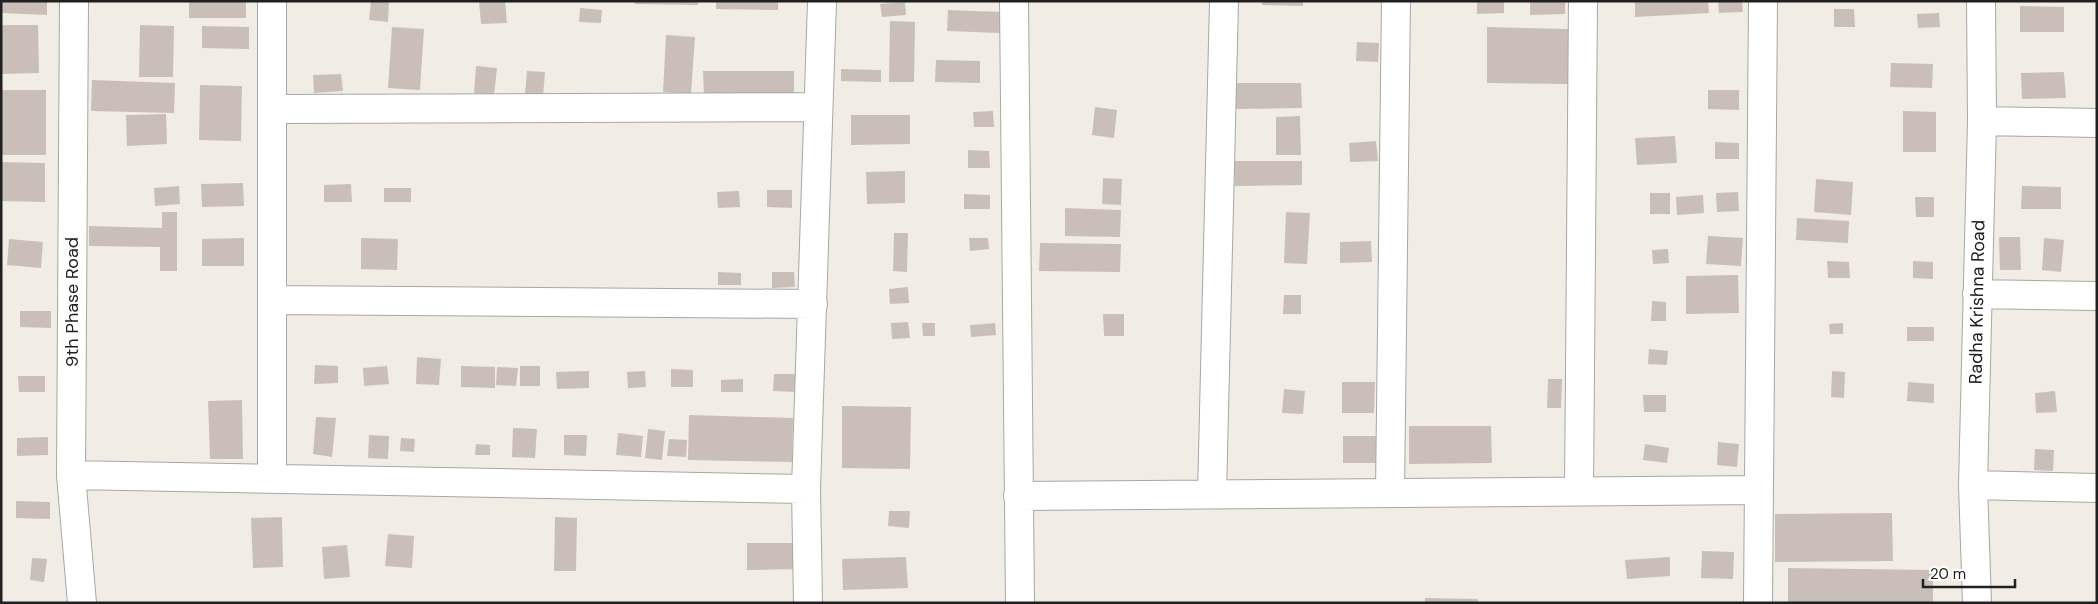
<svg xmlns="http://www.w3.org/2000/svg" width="2098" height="604" viewBox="0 0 2098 604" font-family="'DM Sans',sans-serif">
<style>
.building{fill:#c9bfb8}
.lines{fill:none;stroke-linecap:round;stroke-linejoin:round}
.minor-casing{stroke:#a7a7a7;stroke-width:30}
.minor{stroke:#fff;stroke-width:28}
.labels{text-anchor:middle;stroke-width:4.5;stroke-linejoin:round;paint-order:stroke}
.street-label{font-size:18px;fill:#202020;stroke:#fff}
</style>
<rect width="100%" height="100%" fill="#f1ede5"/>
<path class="building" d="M1 1H47V15L1 13Z
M189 1H246V18H189Z
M371 1H389L388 22 369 20Z
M479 1H505L507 23 481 24Z
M635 1H698V5L635 4Z
M716 1H778V10L716 9Z
M1262 1H1303V6L1262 5Z
M1477 1H1504V13L1477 14Z
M1530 1H1565V14L1530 15Z
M1635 1H1708L1709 13 1635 17Z
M1718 1H1742L1743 12 1719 13Z
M905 2 906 15 882 17 880 4Z
M2020 6 2064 7V32H2020Z
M580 8 602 10 601 23 579 22Z
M1834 9H1854L1855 27H1834Z
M948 10 1001 12 1000 33 947 31Z
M1939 13 1940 27 1918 28 1917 14Z
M890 21 915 22 914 82H889Z
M1 25H38L39 73 1 74Z
M140 25 174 26 173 77H139Z
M202 26 249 27V49L202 48Z
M392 27 424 29 420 90 388 88Z
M1487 27 1568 29V84L1487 83Z
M666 35 695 37 691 94 663 92Z
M1357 42 1379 43 1378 62 1356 61Z
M936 60 980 61V83L935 82Z
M1891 63 1933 64 1932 88 1890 87Z
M476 66 497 68 494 95 474 93Z
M841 69 881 70V82L841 81Z
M527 71 545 72 543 96 525 94Z
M703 71H794V95L704 96Z
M2064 72 2066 98 2022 99 2021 73Z
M341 74 343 91 314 93 313 75Z
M92 80 175 83 174 113 91 111Z
M1236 83H1301L1302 108 1236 109Z
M200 85 242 86 241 141 199 140Z
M1 90H46V155H1Z
M1708 90H1739V110L1708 109Z
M1095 107 1117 110 1114 138 1092 135Z
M993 111 994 127H974L973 112Z
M1903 111 1936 112V152H1903Z
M166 114 167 144 127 146 126 115Z
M851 115H910V144L851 145Z
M1300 116 1301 155H1276V117Z
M1675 136 1677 163 1637 165 1635 138Z
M1376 141 1378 161 1350 162 1349 143Z
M1715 142 1739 143V159H1715Z
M968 150 989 151 990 168H968Z
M1235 161H1302V185L1235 186Z
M1 162 45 163V202L1 201Z
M905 171V203L867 204 866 172Z
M1103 178 1122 179 1121 205 1102 204Z
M1816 179 1853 182 1851 215 1814 212Z
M243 183 244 206 202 207 201 184Z
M351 184 352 202H324V185Z
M179 186 180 204 155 206 154 188Z
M2022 186 2061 187V209H2021Z
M384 188H411V202H384Z
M767 190H792V208L767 207Z
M739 191 740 207 718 208 717 192Z
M1738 192 1739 211 1717 212 1716 193Z
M1650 193H1670V214H1650Z
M964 194 990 195V209H964Z
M1703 195 1704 213 1677 215 1676 197Z
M1915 197H1934V217H1916Z
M1065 208 1121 210 1120 237 1065 236Z
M162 212H177V271H160V247L89 246V226L162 228Z
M1286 212 1310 213 1307 264 1284 263Z
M1797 218 1849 221 1848 243 1796 240Z
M894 233H908L907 272 893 271Z
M1708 236 1743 238 1741 266 1706 264Z
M1999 237H2020L2021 270H2000Z
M244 238V266H202V239Z
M361 238 398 239 397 270 361 269Z
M969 238H988L989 249 970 251Z
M2044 238 2064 240 2061 272 2042 270Z
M9 239 43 242 41 268 7 265Z
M1371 241 1372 262 1340 263V242Z
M1040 243 1121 244 1120 272 1039 271Z
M1668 249 1669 263 1653 264 1652 250Z
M1827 261 1849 262 1850 278H1828Z
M1913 261 1933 262V279L1913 278Z
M718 272 741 273V285H718Z
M772 272H794L795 287 772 288Z
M1738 275 1739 313 1686 314V276Z
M908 287 909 303 890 304 889 289Z
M1284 295H1301V314H1283Z
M1652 301 1666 302V321H1651Z
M20 311H51V328L20 327Z
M1103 314H1124V336H1104Z
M908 322 910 338 892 339 891 323Z
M922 323H935V336H923Z
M995 323 996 335 971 337 970 325Z
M1843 323V334H1830L1829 324Z
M1907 327H1934V341H1907Z
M1649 349 1668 351 1667 365 1648 364Z
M417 357 441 359 439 385 416 384Z
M315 365 338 366V383L314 384Z
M387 366 389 384 364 386 363 368Z
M461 366 495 367V388L461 387Z
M520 366H540V386H520Z
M497 367 518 368 516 386 496 385Z
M671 369 693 370V387H671Z
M589 371V388L557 389 556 372Z
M645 371 646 387 628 388 627 372Z
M1832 371 1845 372 1844 398 1831 397Z
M774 374H797L796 392 773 391Z
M18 376H45V392H19Z
M743 379V392H721V380Z
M1548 379H1562L1561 408H1547Z
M1342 382H1375L1374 413H1342Z
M1908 382 1934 384V403L1907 401Z
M1284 389 1305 391 1303 414 1282 413Z
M2055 391 2057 412 2036 413 2035 393Z
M1643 395H1666V412H1644Z
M242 400 243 459H210L208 401Z
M842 406 911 407 910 469 842 468Z
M689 415 793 418 792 462 688 460Z
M316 417 336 418 332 457 313 454Z
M1409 426H1491L1492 463 1409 464Z
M513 428 537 429 535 458 512 457Z
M648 429 665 431 662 460 645 458Z
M618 433 643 436 641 457 616 455Z
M369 435 389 436 388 459 368 458Z
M564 435H587L586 456 564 455Z
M1343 436H1378V463H1343Z
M48 437V455L17 456V438Z
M401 438 415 439 414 452 400 451Z
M669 439 687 440 686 457 667 456Z
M1718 442 1739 444 1737 467 1717 465Z
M476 444 490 445V455H475Z
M1645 444 1669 448 1667 463 1643 460Z
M2035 449 2054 450 2053 471 2034 470Z
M16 501 50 502V519L16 518Z
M889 511H910L909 528 888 526Z
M1892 513 1893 561 1775 562V514Z
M282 517 283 567 253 568 251 518Z
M555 517 577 518 576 571H554Z
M388 534 414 536 412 568 385 566Z
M747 543H798L799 569 747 570Z
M347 545 350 577 324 579 322 547Z
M1702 551 1734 552 1733 579 1701 578Z
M906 557 908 588 843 590 842 559Z
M1670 557V576L1627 579 1625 560Z
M32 558 47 559 44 582 30 580Z
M1788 568 1933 570V603H1788Z
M1425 598 1478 599V603H1425Z"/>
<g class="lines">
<defs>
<path id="minor" d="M74 1 71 475 82 603
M272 1V478
M1014 1 1020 603
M272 109 818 107
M1982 121 2097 123
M1977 294 2097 296
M272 300 813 304
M71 475 806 489
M1973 485 2097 488
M1579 491 1583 1
M1390 493 1396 1
M1212 494 1224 1
M1018 496 1759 490
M808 603 806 489 822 1
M1758 603 1763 1
M1977 603 1973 485 1982 121 1981 1"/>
</defs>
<use href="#minor" class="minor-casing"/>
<use href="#minor" class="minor"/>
</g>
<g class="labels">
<g class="street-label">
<text transform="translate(72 302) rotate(-90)" y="6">9th Phase Road</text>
<text transform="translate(1977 302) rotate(-89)" y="6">Radha Krishna Road</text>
</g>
</g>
<rect width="2098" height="604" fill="none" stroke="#202020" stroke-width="5"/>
<path d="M1923 579v8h92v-8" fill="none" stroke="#202020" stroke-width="2.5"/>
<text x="1930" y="579" font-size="15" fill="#202020" stroke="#ffffff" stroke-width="4" paint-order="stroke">20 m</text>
</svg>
